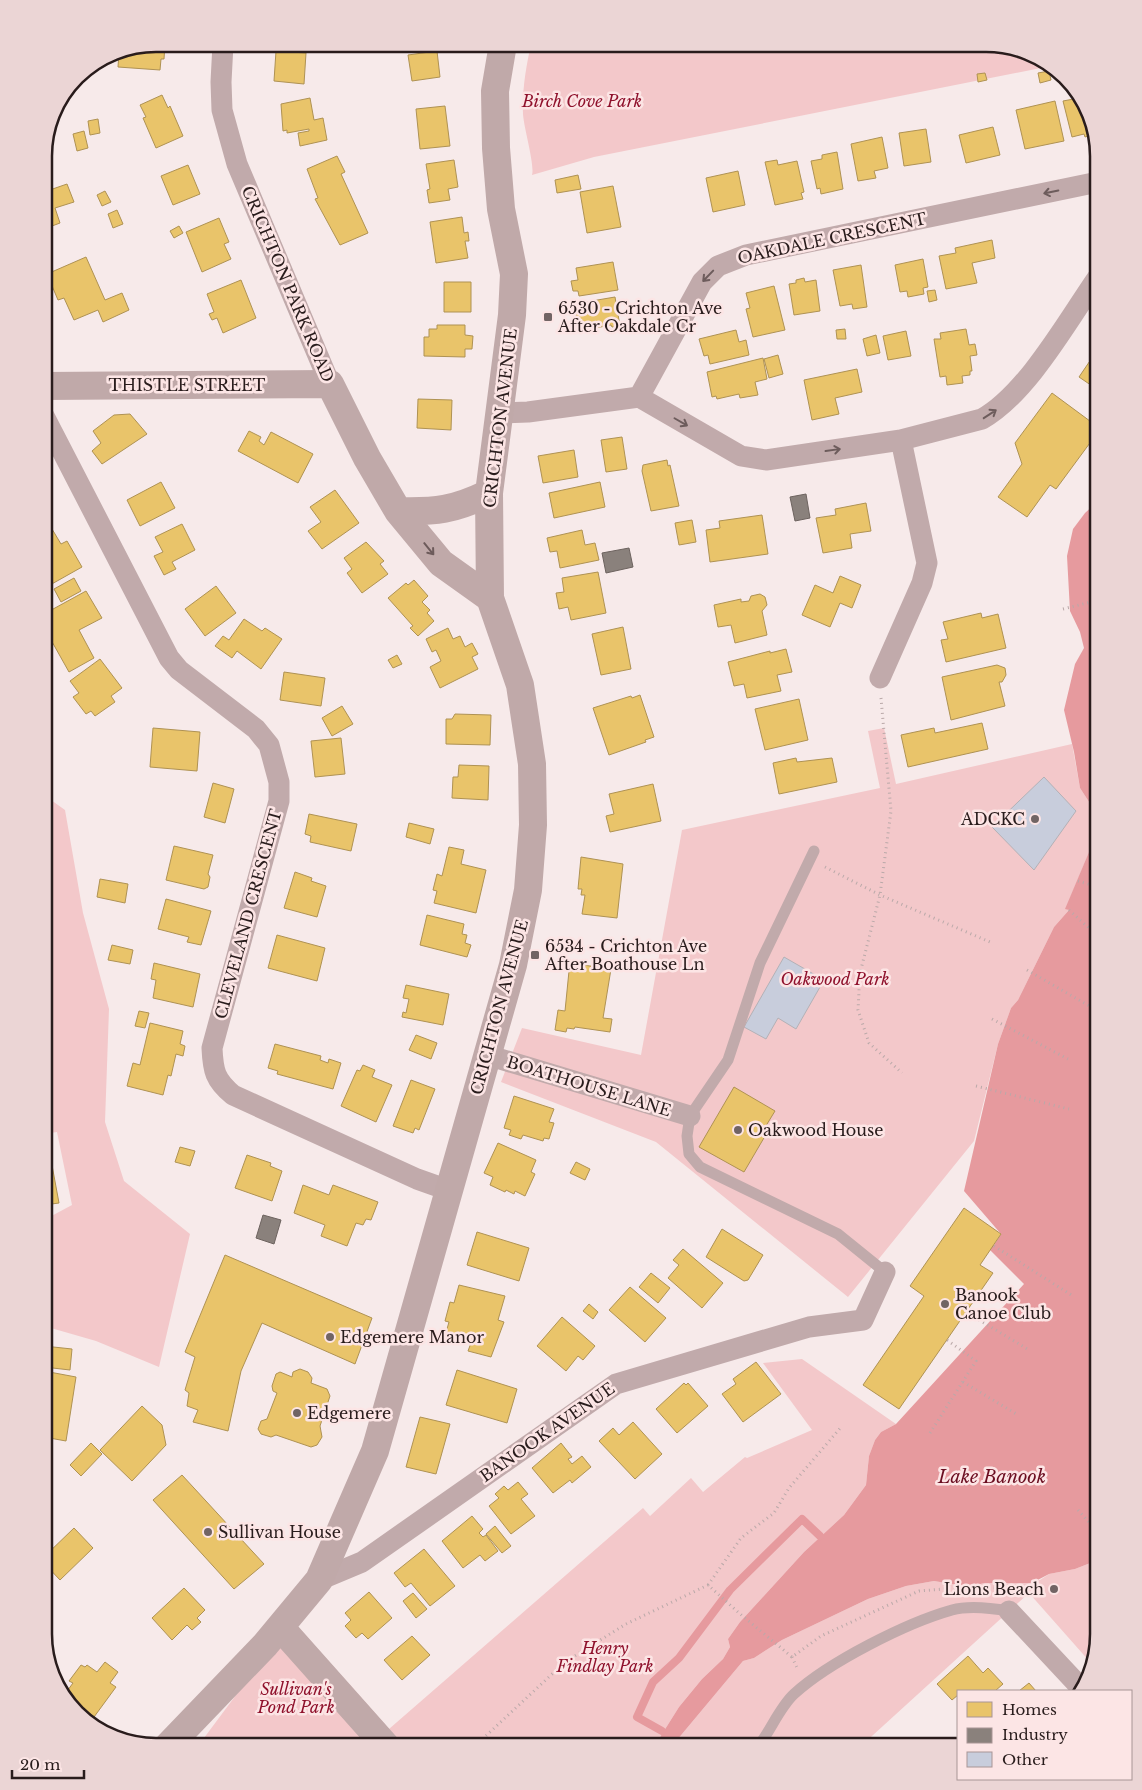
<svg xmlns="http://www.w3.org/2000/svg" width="1142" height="1790" viewBox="0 0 1142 1790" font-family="'Libre Baskerville',serif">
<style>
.green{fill:#f3c8ca}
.water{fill:#e69a9e}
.homes{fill:#e9c46a;stroke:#af9253}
.industry{fill:#8a817c;stroke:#6d635f}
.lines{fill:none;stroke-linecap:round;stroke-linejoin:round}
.stream{stroke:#e69a9e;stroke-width:8}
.building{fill:#c8cddc;stroke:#b3b1b6}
.path{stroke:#baa9a9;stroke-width:3;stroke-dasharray:1 4;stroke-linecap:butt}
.lane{stroke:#c1aaab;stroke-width:11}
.street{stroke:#c1aaab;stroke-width:21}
.secondary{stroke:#c0a9a9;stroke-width:28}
.oneway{stroke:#6d5c5c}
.oneway2{stroke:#6d5b5b}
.poi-dot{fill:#716464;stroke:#fce5e5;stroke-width:2}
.labels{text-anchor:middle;stroke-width:5;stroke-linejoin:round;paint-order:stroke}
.park-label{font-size:16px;font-style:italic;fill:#8f112c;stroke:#fce5e5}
.street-label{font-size:16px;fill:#291c1c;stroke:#fce5e5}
.poi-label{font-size:16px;fill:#291c1c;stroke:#fce5e5;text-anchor:start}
.water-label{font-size:18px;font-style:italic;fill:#6b0d20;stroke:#fce5e5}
.rim{fill:none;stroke:#291c1c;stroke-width:2.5}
</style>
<rect width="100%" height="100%" fill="#f7eaea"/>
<path class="green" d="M531 44H993L1048 63 1051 66 594 157 532 175C535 165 524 129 523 114 522 90 526 67 531 44Z
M884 728 896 784 1072 744 1080 788 1093 808 1097 833 1066 908 1069 910 1054 927 1018 1000 1011 1008 998 1044 974 1141 848 1297 656 1142 501 1082 522 1028 641 1055 682 830 880 788 868 731Z
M44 795 65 810 83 913 109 1009 105 1122 124 1181 190 1234 159 1367 96 1341 44 1326V1220L72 1205 57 1132 44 1134Z
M802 1359 896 1424 881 1432 875 1440 869 1456 866 1485 844 1515 804 1552 740 1622 728 1639 730 1647 723 1659 702 1679 679 1707 657 1742 652 1746H198L292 1620 389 1729 643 1508 650 1516 691 1478 703 1492 745 1457 747 1458 812 1430 763 1363Z
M1098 1560V1634L1090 1662 1029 1593 861 1746H672L743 1661 754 1658 782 1640 868 1599 906 1586 934 1581 970 1587 984 1583 1040 1580 1049 1574 1075 1569Z"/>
<path class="water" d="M1098 501V1560L1075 1569 1049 1574 1032 1583H984L970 1587 934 1581 906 1586 868 1599 782 1640 754 1658 743 1661 672 1746H652L657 1742 679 1707 702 1679 723 1659 730 1647 728 1639 740 1622 804 1552 844 1515 866 1485 869 1456 875 1440 881 1432 896 1424 1024 1284 986 1246 994 1245 1001 1234 964 1191 998 1044 1011 1008 1018 1000 1054 927 1069 910 1065 909 1097 833 1093 808 1080 788 1074 752 1064 710 1075 664 1084 648 1080 632 1070 611 1067 556 1073 529 1085 513Z"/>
<path class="homes" d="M156 44H165L164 59H161L160 70 118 67 119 52 121 51Z
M276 51 306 53 304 84 274 81Z
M437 51 440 77 412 81 408 55Z
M1049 71 1051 80 1040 83 1038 73Z
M985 73 987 80 978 82 977 74Z
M162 95 168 108 170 106 183 136 156 148 143 118 146 117 140 105Z
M310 98 314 120 323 118 327 140 300 146 298 133 309 131V129L287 133V130L283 131 281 104Z
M1079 98 1087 108 1092 135 1085 137 1084 134 1072 137 1063 101Z
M1055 101 1064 141 1025 149 1016 110Z
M445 106 450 146 420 149 416 109Z
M98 119 100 133 90 135 88 121Z
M993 127 1000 155 966 163 959 135Z
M926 129 931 162 904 166 899 133Z
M84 131 88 148 77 151 73 134Z
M882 137 888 168 874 171 876 178 858 181 851 144Z
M44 149 50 163 44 166Z
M837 152 843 189 821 194 820 188 817 189 811 161 822 159V155Z
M337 156 345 172 341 174 368 233 340 245 315 199 318 198 307 169Z
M454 160 458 187 448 189 450 200 429 203 427 190 430 189 426 164Z
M777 160 778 165 797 161 804 192 801 193 803 199 775 205 765 162Z
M188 165 200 194 173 205 161 176Z
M738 171 745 205 713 212 706 178Z
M578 175 581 189 557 193 555 180Z
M67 184 74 202 55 208 60 223 44 229V192Z
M613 186 621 227 587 233 580 192Z
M105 191 111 202 102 206 97 195Z
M117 210 123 224 113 228 108 214Z
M462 217 464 233 468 232 469 241H465L468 258 436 263 430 222Z
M219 218 229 242 224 244 231 259 202 272 186 232Z
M179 226 183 233 174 238 170 231Z
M992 240 995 258 972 263 977 283 946 289 939 256 956 253 955 248Z
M86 257 105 300 122 293 129 310 103 322 98 310 74 320 64 298 58 300 47 274Z
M923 259 928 287 923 288 924 294 908 297 907 291 900 292 895 265Z
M613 262 618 290 579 296 578 291H573L571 281 578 280 576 268Z
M861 265 867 307 853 309 852 304 840 306 833 270Z
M804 278 805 282 816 280 820 311 794 315 789 284 796 283V280Z
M241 280 256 318 223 333 217 318 212 320 209 314 214 312 207 294Z
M444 282H471V312H444Z
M774 286 785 330 753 337 746 309 750 308 746 293Z
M935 290 937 300 929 302 927 291Z
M615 297 620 326 612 327 611 325 579 331 574 304Z
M437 325H465V335L473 336 472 349H465V357L424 356V337H429V329H437Z
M845 329 846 339H837L836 330Z
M966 329 969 345 975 344 977 355 970 356 972 371H970V375L962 376 963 383 947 385 946 376 940 377 934 339H941L940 333Z
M736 330 739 342 746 340 749 355 710 364 708 355 704 356 699 339Z
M906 331 911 356 888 360 883 336Z
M876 335 880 353 867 356 863 339Z
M1098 349V390L1079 377Z
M778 355 783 374 769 378 764 359Z
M763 358 767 379 755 382 758 395 740 398 739 394 717 399 716 396 712 397 707 372Z
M857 369 862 392 835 398 839 414 812 420 804 380Z
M1052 393 1098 427V432L1056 489 1050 485 1027 517 998 497 1022 464 1015 443Z
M418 399 452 400 451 430 417 428Z
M130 414 147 434 102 464 92 451 101 443 93 431 114 415Z
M249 431 261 437 259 441 264 445 271 432 313 454 298 483 238 451Z
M622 437 627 469 606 472 601 440Z
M574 450 578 477 543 483 538 456Z
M667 460 668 466 670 465 679 506 651 511 642 471 643 465Z
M161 482 175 508 140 526 127 500Z
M600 482 605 507 554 518 549 493Z
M335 490 359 523 322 549 308 531 321 522 310 507Z
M866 503 871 531 850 534 852 548 823 553 816 518 836 515 835 509Z
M762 515 768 554 710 562 706 530 720 528 719 521Z
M692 520 696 542 679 545 675 523Z
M182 524 195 550 172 562 176 569 164 575 154 556 163 552 155 537Z
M52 529 61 544 67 541 82 567 50 585 44 575V533Z
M582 530 585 545 595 543 599 560 560 568 557 551 550 552 547 538Z
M366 542 384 561 380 564 388 574 362 593 347 573 352 569 344 558Z
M598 572 606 613 571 620 568 607 559 609 556 593 564 592 562 578Z
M840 576 861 585 852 608 840 603 830 627 802 615 815 585 833 593Z
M74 578 81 591 61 602 54 589Z
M414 580 428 596 422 602 430 610 427 613 434 621 418 636 410 628 413 626 388 598 406 583 408 585Z
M216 586 236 613 205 636 185 609Z
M86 591 102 618 79 630 94 658 69 672 46 631 44 632V614Z
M760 594 765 597 767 605 762 611 767 635 735 643 731 625 718 627 714 605 741 599V602L749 601 751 596Z
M981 613 982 618 998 614 1006 648 946 662 941 640 948 639 943 622Z
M244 619 262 631 265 628 282 639 261 669 237 651 232 658 215 646 223 636 229 640Z
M623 627 631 669 601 675 592 634Z
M448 628 453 639 460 636 465 647 472 643 478 654 472 657 478 669 440 688 430 667 441 661 436 650 432 652 426 639Z
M786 649 792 672 777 675 781 691 747 698 744 684 734 686 728 662 770 651V653Z
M397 655 402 664 393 668 388 660Z
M100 659 122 688 111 696 115 702 95 716 91 711 86 714 73 697 79 693 70 681Z
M997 665 1005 668 1006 675 1002 682H999L1005 706 951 720 942 677Z
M284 672 325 678 321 706 280 700Z
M640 695 654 737 645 740 646 742 609 755 593 708 631 696 632 698Z
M799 699 808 740 765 750 755 709Z
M342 706 353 724 332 736 322 718Z
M455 714 491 715 490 745 446 744V719H452Z
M982 723 988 749 908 767 901 735 934 728 935 733Z
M153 728 200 732 197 771 150 767Z
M341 738 345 774 315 777 311 741Z
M796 758 797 762 832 758 837 782 779 794 773 763Z
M459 765 489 766 488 800 452 798 453 777H458Z
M213 783 234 789 225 823 204 817Z
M653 784 661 821 610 832 606 816 614 814 609 794Z
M309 814 357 824 351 851 310 842 311 836 305 834Z
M409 823 434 829 430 844 406 837Z
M174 846 213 855 208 874 210 877 208 887 204 889 166 880Z
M449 847 464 850 461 864 486 870 476 913 434 903 437 891 433 890 437 874 442 876Z
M581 857 623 864 617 918 582 914 585 895H581L582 889H578Z
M295 872 312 878 311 881 326 886 317 917 284 908Z
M100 879 128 884 125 903 97 897Z
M166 899 211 911 201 945 187 942 189 937 158 929Z
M427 915 464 924 462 934 467 935 465 943 471 945 467 957 420 945Z
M277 935 325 948 317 981 268 968Z
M112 945 133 950 130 964 108 960Z
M570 961 577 962 576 964 611 969 603 1018 612 1019 610 1032 575 1027 574 1029 567 1028 566 1032 555 1030 558 1010 565 1011Z
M154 963 200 974 193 1007 153 998 156 980 151 979Z
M406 985 449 994 443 1025 402 1017 403 1012 406 1013 409 999 403 998Z
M139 1011 149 1013 145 1028 135 1026Z
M150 1023 183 1031 180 1044 185 1046 183 1056 176 1054 171 1076 168 1075 163 1095 127 1086 133 1063 140 1065Z
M416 1035 437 1043 431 1059 409 1050Z
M275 1044 321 1056 320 1060 328 1063 329 1059 341 1063 333 1089 277 1074 278 1071 268 1068Z
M363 1065 375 1070 372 1077 392 1085 376 1122 341 1106 357 1070 360 1071Z
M411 1080 435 1089 419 1130 415 1128 413 1133 393 1126Z
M734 1087 775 1111 764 1129 768 1131 744 1172 699 1147Z
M514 1096 554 1109 549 1122 554 1123 549 1139 544 1138 543 1141 523 1135 521 1139 509 1135 511 1130 504 1128Z
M498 1143 536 1160 531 1172 535 1174 525 1196 515 1191 514 1194 506 1190 505 1192 490 1185 493 1177 484 1173Z
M180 1147 195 1151 190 1166 175 1162Z
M49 1149 59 1203 44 1205V1150Z
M247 1155 271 1163 270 1166 282 1171 272 1201 235 1188Z
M576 1162 590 1169 585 1180 570 1173Z
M303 1185 329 1195 333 1185 378 1202 371 1220 366 1219 363 1225 356 1223 347 1246 321 1236 325 1225 294 1213Z
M964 1208 1001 1234 980 1265 993 1273 899 1409 863 1385 924 1296 910 1286Z
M722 1229 763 1255 748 1280 744 1281 706 1257Z
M477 1232 529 1248 519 1281 467 1265Z
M683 1249 723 1283 702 1308 668 1278 679 1265 673 1260Z
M225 1255 372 1318 355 1364 262 1323 241 1371 228 1431 193 1422 198 1410 187 1406 189 1393 185 1390 195 1357 185 1352Z
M651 1273 670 1288 658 1303 639 1287Z
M459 1285 505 1296 498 1320 504 1322 491 1357 468 1351 471 1343 445 1336 449 1322 445 1321 450 1302 454 1303Z
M630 1287 666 1318 645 1342 609 1310Z
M589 1304 598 1312 593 1319 583 1311Z
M562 1317 595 1346 583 1360 578 1356 566 1371 537 1346Z
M44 1346 72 1349 70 1370 44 1367Z
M756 1362 781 1394 743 1422 722 1394 736 1384 733 1379Z
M300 1369 308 1372 312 1378 311 1383 327 1389 330 1396 320 1426 322 1437 317 1445 311 1447 276 1435 271 1437 261 1434 258 1429 261 1421 267 1419 277 1393 273 1391 272 1386 276 1374 280 1372 292 1377 293 1372Z
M457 1370 517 1389 507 1423 446 1405Z
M44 1371 76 1377 66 1441 44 1437Z
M684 1383 686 1385 688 1383 708 1406 677 1433 656 1409Z
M142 1406 162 1425 166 1445 132 1481 100 1450Z
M420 1417 450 1424 436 1474 406 1467Z
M633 1422 662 1454 635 1479 599 1441 613 1428 619 1435Z
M91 1443 102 1454 81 1476 70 1465Z
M561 1443 572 1457 568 1459 572 1464 582 1456 591 1467 572 1483 570 1480 553 1493 532 1468Z
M182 1475 264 1564 234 1589 153 1500Z
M518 1482 528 1494 521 1499 535 1516 511 1534 489 1506 499 1498 495 1494 504 1486 508 1490Z
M472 1516 483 1529 479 1533 483 1537 486 1535 498 1551 485 1561 480 1555 463 1568 442 1541Z
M495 1526 511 1546 502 1553 486 1534Z
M74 1528 93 1548 60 1580 44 1563V1557Z
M424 1549 455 1586 430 1606 411 1583 405 1587 394 1573Z
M184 1588 205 1610 197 1618 201 1622 192 1630 187 1625 172 1640 152 1618Z
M369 1592 392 1618 368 1639 362 1633 356 1638 345 1626 351 1620 345 1613Z
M413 1593 427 1609 416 1618 403 1601Z
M412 1636 430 1655 402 1680 384 1660Z
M968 1656 983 1673 988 1668 1003 1684 995 1691H958V1695L952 1700 937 1684Z
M105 1662 118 1672 110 1683 116 1687 94 1717 65 1694 73 1683 69 1681 81 1665 85 1667 87 1665 97 1672Z
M1029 1683 1036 1691H1019Z"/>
<path class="industry" d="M806 494 810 518 795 521 790 497Z
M629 548 633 567 606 573 602 553Z
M263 1215 281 1220 274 1244 256 1238Z"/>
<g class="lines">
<path class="stream" d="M662 1731 637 1717 653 1682 679 1658 730 1590 802 1519 820 1536"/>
</g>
<path class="building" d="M1044 777 1076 811 1034 870 992 827Z
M784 957 824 980 796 1029 778 1018 766 1039 744 1027Z"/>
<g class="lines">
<path class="path" d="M1063 609 1095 601
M881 698 891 811 880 895 860 973 858 1010 869 1043 902 1073
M825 867 880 895 990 942
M1078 881 1098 887
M1069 910 1098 936
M1027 970 1098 1011
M992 1019 1068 1059
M976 1086 1069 1109
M994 1246 1073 1296
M966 1312 1029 1350
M963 1382 1018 1415
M930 1433 976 1361 947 1340
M1078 1510 1098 1532
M708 1585 741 1538 774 1513 789 1488 842 1426
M792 1657 798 1670
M475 1746 565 1662 626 1624 708 1585 739 1613 792 1657 821 1636 919 1591 969 1587 1003 1588"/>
<path class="lane" d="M814 851 760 963 728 1060 690 1116 687 1136 689 1154 700 1167 838 1234 885 1272
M762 1741C772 1727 781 1706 794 1694 829 1662 906 1623 952 1610 969 1605 992 1608 1009 1611"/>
<path class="street" d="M223 44 221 82 222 110 237 164 330 384
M639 397 702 282 718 266 746 255 1098 182
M499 413 528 412 639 397 741 456 766 460 901 440 982 419C1027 394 1068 320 1098 277
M44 416 169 658 179 670 256 729 269 745 279 782V801L212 1048C213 1071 215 1080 233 1095L417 1179 448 1190
M880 678 922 583 927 563 901 440
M487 1055 690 1116
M319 1580 362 1562 616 1384 809 1327 863 1320 885 1272
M1009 1611 1082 1689"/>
<path class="secondary" d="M44 386 330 384 367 458 398 511 441 563 490 598
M398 511C436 512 454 510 489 493
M281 1628 386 1746
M168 1746 265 1645 319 1580 375 1451 513 965 528 890 533 825 532 764 520 685 490 598 489 493 512 315 514 274 501 209 496 148 495 91 503 44"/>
</g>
<defs><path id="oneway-shaft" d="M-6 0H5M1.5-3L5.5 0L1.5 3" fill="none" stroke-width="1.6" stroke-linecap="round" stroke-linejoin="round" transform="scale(1.25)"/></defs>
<g class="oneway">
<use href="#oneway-shaft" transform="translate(1051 192) rotate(168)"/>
<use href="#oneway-shaft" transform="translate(708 276) rotate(134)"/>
<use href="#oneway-shaft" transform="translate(990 414) rotate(-33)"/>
<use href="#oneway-shaft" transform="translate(681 422) rotate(30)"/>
<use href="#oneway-shaft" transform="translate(833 450) rotate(-8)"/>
</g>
<use class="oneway2" href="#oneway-shaft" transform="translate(429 549) rotate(51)"/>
<g class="poi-dot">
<rect x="543" y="312" width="10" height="10" rx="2.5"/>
<circle cx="1035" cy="819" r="5"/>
<rect x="530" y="950" width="10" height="10" rx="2.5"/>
<circle cx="738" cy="1130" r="5"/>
<circle cx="945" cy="1304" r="5"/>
<circle cx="330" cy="1337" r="5"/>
<circle cx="297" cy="1413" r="5"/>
<circle cx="208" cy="1532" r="5"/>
<circle cx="1054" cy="1589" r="5"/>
</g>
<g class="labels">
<g class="park-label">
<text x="582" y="107">Birch Cove Park</text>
<text x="835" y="985">Oakwood Park</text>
<text x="605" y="1654">Henry<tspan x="605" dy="18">Findlay Park</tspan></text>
<text x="296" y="1695">Sullivan's<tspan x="296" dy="18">Pond Park</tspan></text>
</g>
<g class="street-label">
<text transform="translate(832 238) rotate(-12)" y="6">OAKDALE CRESCENT</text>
<text transform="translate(288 284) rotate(67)" y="6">CRICHTON PARK ROAD</text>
<text x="187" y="391">THISTLE STREET</text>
<text transform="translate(500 418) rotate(-83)" y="6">CRICHTON AVENUE</text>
<text transform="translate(248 914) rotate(-75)" y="6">CLEVELAND CRESCENT</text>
<text transform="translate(499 1007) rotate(-75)" y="6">CRICHTON AVENUE</text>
<text transform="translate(589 1086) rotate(17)" y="6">BOATHOUSE LANE</text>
<text transform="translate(547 1432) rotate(-35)" y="6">BANOOK AVENUE</text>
</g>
<g class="poi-label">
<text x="558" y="314">6530 - Crichton Ave<tspan x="558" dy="18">After Oakdale Cr</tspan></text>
<text x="1025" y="825" text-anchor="end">ADCKC</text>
<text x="545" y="952">6534 - Crichton Ave<tspan x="545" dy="18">After Boathouse Ln</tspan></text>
<text x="748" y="1136">Oakwood House</text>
<text x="955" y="1301">Banook<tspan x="955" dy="18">Canoe Club</tspan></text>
<text x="340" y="1343">Edgemere Manor</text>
<text x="307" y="1419">Edgemere</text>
<text x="218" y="1538">Sullivan House</text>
<text x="1044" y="1595" text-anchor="end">Lions Beach</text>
</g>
<g class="water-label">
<text x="992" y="1483">Lake Banook</text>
</g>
</g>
<path d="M0 0H1142V1790H0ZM156 52H986A104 104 0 0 1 1090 156V1634A104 104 0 0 1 986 1738H156A104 104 0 0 1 52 1634V156A104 104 0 0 1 156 52Z" fill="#ebd5d5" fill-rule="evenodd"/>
<path class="rim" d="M156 52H986A104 104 0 0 1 1090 156V1634A104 104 0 0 1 986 1738H156A104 104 0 0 1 52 1634V156A104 104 0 0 1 156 52Z"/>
<rect x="957" y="1690" width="175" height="90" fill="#fce5e5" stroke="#a89595"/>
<rect x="967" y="1702" width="25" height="15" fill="#e9c46a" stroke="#a89595"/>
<text x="1002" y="1715" font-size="15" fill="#291c1c">Homes</text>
<rect x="967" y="1728" width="25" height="15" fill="#8a817c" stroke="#a89595"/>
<text x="1002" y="1740" font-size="15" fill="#291c1c">Industry</text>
<rect x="967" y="1752" width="25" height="15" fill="#c8cddc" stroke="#a89595"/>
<text x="1002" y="1765" font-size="15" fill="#291c1c">Other</text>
<path d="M12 1770v8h72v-8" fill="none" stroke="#291c1c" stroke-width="2.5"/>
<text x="20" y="1770" font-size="15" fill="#291c1c" stroke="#fce5e5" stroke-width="4" paint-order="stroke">20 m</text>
</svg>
